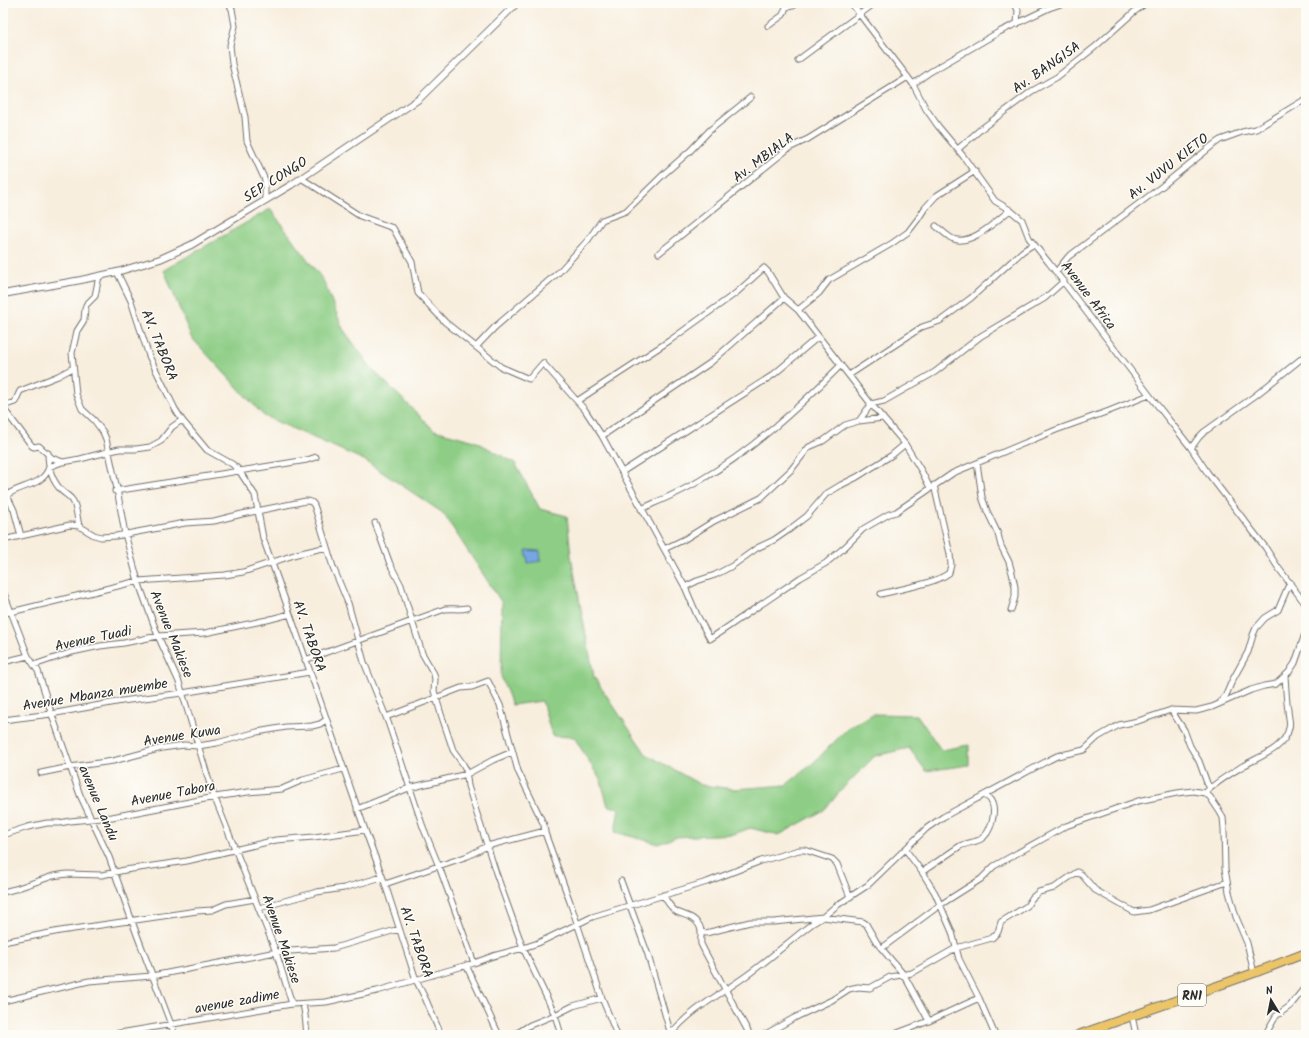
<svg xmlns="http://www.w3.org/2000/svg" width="1309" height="1038" viewBox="0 0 1309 1038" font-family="Kalam,sans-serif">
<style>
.green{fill:#8dcd85;stroke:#5c7c58}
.water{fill:#76a7e1;stroke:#506986}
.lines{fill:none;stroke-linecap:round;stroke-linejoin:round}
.minor-casing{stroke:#736f6a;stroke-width:7}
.tertiary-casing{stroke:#736f6a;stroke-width:8}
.trunk-casing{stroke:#736f6a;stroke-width:10}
.minor{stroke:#fff;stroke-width:5}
.tertiary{stroke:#fff;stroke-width:6}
.trunk{stroke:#ecc569;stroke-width:8}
.labels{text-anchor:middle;stroke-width:3;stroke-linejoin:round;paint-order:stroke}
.shield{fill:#fdfcf7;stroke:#6a6a68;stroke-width:1}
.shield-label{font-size:13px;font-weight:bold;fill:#2b2b2b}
.street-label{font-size:14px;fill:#2b2b2b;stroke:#fdfcf7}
</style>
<rect width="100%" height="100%" fill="#fdfcf7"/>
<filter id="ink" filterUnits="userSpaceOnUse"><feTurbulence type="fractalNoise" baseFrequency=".025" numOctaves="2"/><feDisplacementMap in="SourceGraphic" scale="8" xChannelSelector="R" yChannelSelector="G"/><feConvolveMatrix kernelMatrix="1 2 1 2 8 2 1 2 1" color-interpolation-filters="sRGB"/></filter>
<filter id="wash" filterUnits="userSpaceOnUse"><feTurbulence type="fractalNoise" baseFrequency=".012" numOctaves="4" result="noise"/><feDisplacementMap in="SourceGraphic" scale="16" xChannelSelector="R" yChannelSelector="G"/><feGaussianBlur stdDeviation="0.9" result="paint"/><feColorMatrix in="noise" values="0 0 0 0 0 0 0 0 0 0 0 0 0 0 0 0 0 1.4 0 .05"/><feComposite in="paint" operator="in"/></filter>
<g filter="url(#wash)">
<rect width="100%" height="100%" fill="#f8eede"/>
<path class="green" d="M270 209 323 280 343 329 372 369 434 430 475 441 515 463 540 509 567 516 571 556 594 677 646 754 701 785 735 789 786 785 813 763 849 727 873 714 917 715 941 750 969 745V765L926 771 909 748 875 756 844 787 824 810 779 835 750 828 734 834 675 837 659 844 615 832 619 808 608 806 601 781 574 737 552 736 542 701 512 705 501 676 502 603 443 513 364 460 264 416 191 337 164 270Z"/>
<path class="water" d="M526 550 540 551 541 561 528 563Z"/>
</g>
<g filter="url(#ink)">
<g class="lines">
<defs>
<path id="minor" d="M228 3 232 9 235 26 230 45 232 64 245 117 247 141 265 180V200
M851 3 913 84 926 109 938 126 963 156 995 201 1010 210 1022 220 1029 238 1049 263 1154 401 1191 448 1207 472 1265 547 1277 566 1306 605
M1014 3 1018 10 1017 24
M768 26 783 15 786 7 793 6 798 3
M798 60 875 3
M913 84 930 72 999 32 1049 8 1064 3
M958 149 981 129 1032 91 1057 77 1095 47 1134 12 1146 3
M301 178 360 216 393 228 412 262 418 293 445 322 501 367 529 379 543 363 585 410 602 436 685 587 697 615 710 639 800 578 826 563 845 547 863 529 889 514 896 512 953 473 1056 430 1109 411 1149 395
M936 226C941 230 946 235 951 238 970 248 996 221 1010 210
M659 253 789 148 808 139 908 77
M117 272 131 301 149 356 175 409 182 420 207 450 232 464 238 469 255 495 263 538 290 614 365 830 385 884 416 980 426 1000 441 1035
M1056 272 1068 257 1161 187 1213 145 1220 140 1242 132 1256 129 1306 99
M99 276 95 296 86 305 85 309 84 320 77 331 72 353 76 394 82 409 94 420 103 432 106 439 117 489 125 534 138 581 158 636 179 682 212 791 276 952 292 1004
M798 310 819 293 829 280 891 244 908 232 918 219 925 208 936 196 975 171
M476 347 495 327 559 272 588 240 602 220 626 211 665 173 690 151 710 130 751 97
M849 375 922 327 940 321 971 298 1023 251 1034 244
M577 401 669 341 736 293 764 268 768 272 784 298 798 310 871 404 905 444 922 472 930 488
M3 406 6 412 32 446 34 447 39 446 52 458 63 462 80 459 119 449H136L150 447 161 441 172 427 182 420
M3 406 15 402 20 391 58 376 73 368
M859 421 883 418
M602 436 710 363 784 298
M1191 448 1199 437 1204 432 1256 395 1306 355
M48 453C48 467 52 481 62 491 66 495 70 496 73 501 77 508 77 518 79 526
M977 463 982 497 987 511 998 534 1001 546 1009 562 1012 573 1015 587V597L1011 610
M622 472 773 375 818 337
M3 487 14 510 21 536
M115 491 307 460 316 457
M7 495C20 485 44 486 49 467L62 462
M641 509C661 500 681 492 699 481 752 451 798 408 841 365
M375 523 390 564 401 585 422 653 434 674 435 679 434 691 441 714 453 750 463 764 466 770 468 786 496 873 523 948 555 1015 561 1035
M3 540 70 525 79 526 94 535 101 537 116 536 185 523 214 521 242 514 306 501C313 501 314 504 316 511L333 567 348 603 364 662 388 722 423 827 440 869 474 963
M664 549 685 539 714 521 761 498 791 470 809 447 823 441 845 425 859 421 871 404 884 401 935 372 981 336 1045 298 1064 281
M685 587 697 581 715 575 732 566 757 548 774 540 790 529 807 516 826 494 841 485 857 477 892 455 905 444
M3 591 28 656 38 671 50 709 80 795 109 857 137 935 175 1035
M881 594C900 589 934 584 949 573L951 565 950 554 934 485
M3 613 11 612 138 581 225 575 243 572 297 554 327 547
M305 660 445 609C452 608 459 610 467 608
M3 662 28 656
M34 665 72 652 100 646 124 643 158 636 205 633 267 620 290 614
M1221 701 1226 695 1232 681 1248 652 1253 635 1256 628 1265 618 1278 610 1290 582
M1171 710 1184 730 1190 746 1199 761 1207 783 1210 788
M386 717 461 688 472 687 488 681 500 705 518 771 544 825 545 833 570 902 602 998 617 1035
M3 720 51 714 122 701 182 693 310 672
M41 773 70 767 113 761 162 748 184 745 198 746 217 743 257 732 286 727 312 726 320 724 326 720
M1205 793C1216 782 1230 774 1243 766 1258 757 1285 749 1289 728 1291 722 1288 717 1288 710 1286 699 1286 688 1285 676
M357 809 409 788 467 774 493 760 512 752
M6 834 28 827 47 823H60L70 821 112 817 215 797 248 792 282 789 303 780 343 769
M905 849 922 872 935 893 952 932 959 959 979 998 995 1035
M922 872 960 846C966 843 977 842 981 839 991 833 997 811 991 801 990 798 987 797 984 795
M621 881 648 955 671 1035
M385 884 468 856 487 846 545 831
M3 892 15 889 53 876 67 874 102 875 125 870 187 861 276 840 314 837 365 830
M663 895C667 901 671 909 677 912 686 916 693 916 699 925 703 931 700 937 701 944 702 946 704 950 705 952L750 1035
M259 908 317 892 344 888 382 877
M701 932 706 933 750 922H774L823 917 863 922 866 924 877 943 904 975 929 1021
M3 942 60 931 197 911 212 910 226 904 255 899
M882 948 940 905 981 879 994 866 1066 826 1138 801 1177 793 1193 791 1205 793 1210 797 1220 812 1223 818 1224 829 1225 869 1229 892 1236 917 1247 943 1254 973
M466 965 499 1035
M3 1001 89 981 152 976 276 952 334 948 399 929
M303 1004 305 1015 307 1035
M1132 1016 1136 1035
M108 1035 292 1004 326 1002 377 991 474 963 493 956 523 948 538 943 592 917 707 882 761 861 799 850H805L832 859 837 864 850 897
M514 1035 530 1025 555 1015 573 1006 602 998
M670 1035C693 1007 722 994 750 973 772 957 792 939 813 923L823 917 836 906 868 885 927 828 943 817 1049 760 1057 756 1084 750 1098 737 1119 725 1138 721 1171 710 1196 711 1212 707 1251 690 1264 686 1276 684 1289 672 1295 663 1306 631
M764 1035 794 1018 832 1000 849 989 858 987 870 988 890 977 912 973 919 969 956 948 992 938 998 932 1001 922 1027 906 1032 898 1039 892 1054 888 1077 872 1082 875 1095 890 1134 912 1149 910 1227 882
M892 1035 929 1021 979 998
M1265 1035 1276 1016 1290 1006 1306 986"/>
<path id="tertiary" d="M3 294 81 280 117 272 160 259 191 245 291 185 419 99 517 3"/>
<path id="trunk" d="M1078 1035 1254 973 1306 953"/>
</defs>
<use href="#minor" class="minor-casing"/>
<use href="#tertiary" class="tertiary-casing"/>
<use href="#trunk" class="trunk-casing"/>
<use href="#minor" class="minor"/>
<use href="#tertiary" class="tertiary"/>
<use href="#trunk" class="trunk"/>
</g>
</g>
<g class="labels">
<rect class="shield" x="1178" y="984" width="28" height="22" rx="3"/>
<g class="shield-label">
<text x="1192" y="1000">RN1</text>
</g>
<g class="street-label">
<text transform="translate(1046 67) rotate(-35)" y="5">Av. BANGISA</text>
<text transform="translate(763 157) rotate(-37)" y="5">Av. MBIALA</text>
<text transform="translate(1168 166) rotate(-38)" y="5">Av. VUVU KIETO</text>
<text transform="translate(275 179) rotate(-32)" y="5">SEP CONGO</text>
<text transform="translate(1089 295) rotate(53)" y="5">Avenue Africa</text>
<text transform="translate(160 345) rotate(68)" y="5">AV. TABORA</text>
<text transform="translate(172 634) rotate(68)" y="5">Avenue Makiese</text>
<text transform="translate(310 636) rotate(71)" y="5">AV. TABORA</text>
<text transform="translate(93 638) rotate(-12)" y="5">Avenue Tuadi</text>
<text transform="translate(95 694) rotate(-9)" y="5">Avenue Mbanza muembe</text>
<text transform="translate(182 735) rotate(-9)" y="5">Avenue Kuwa</text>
<text transform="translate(173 793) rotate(-11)" y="5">Avenue Tabora</text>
<text transform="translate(99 803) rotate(67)" y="5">avenue Landu</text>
<text transform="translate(282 939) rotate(71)" y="5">Avenue Makiese</text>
<text transform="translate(417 942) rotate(71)" y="5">AV. TABORA</text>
<text transform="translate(237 1001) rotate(-10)" y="5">avenue zadime</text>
</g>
</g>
<rect width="1309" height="1038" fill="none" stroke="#fdfcf7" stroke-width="16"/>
<g transform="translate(1271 1000) rotate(350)" stroke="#fdfcf7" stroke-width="3" paint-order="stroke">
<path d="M0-3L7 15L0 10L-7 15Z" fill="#2b2b2b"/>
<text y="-6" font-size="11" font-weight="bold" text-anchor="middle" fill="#2b2b2b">N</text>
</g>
</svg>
